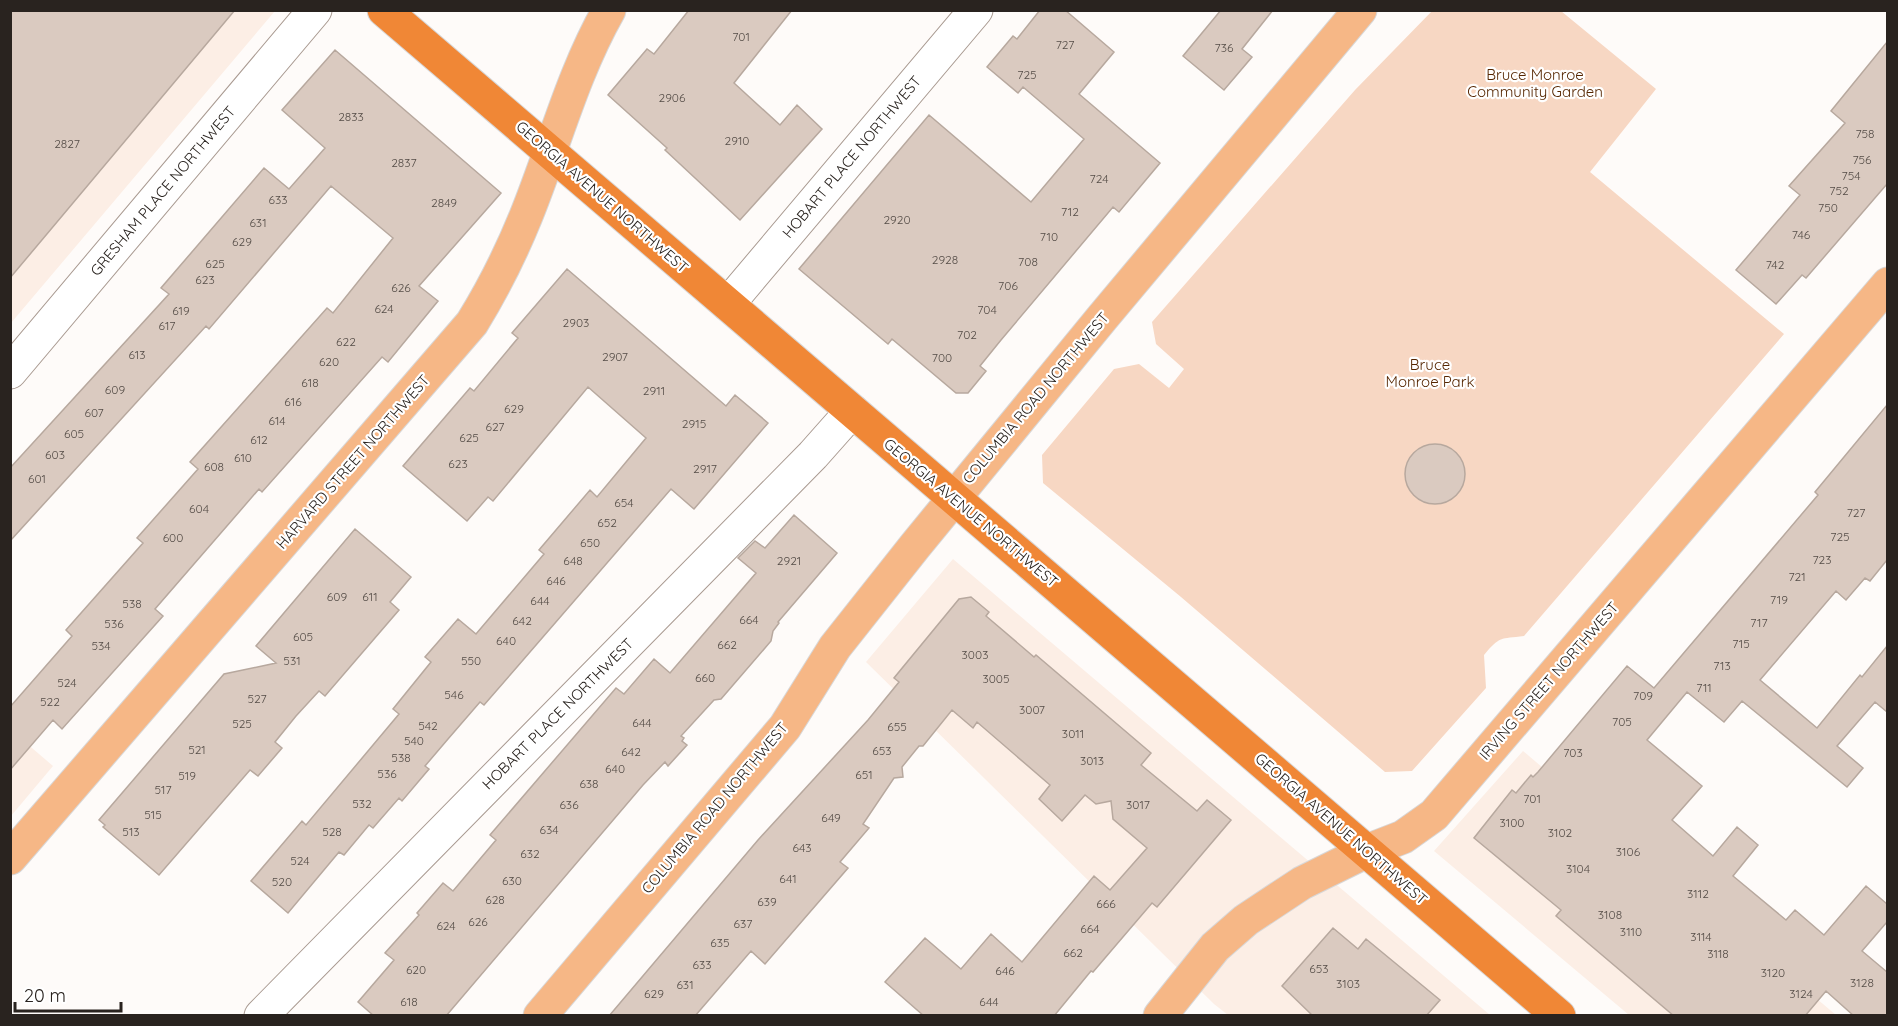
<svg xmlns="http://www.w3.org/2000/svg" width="1898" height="1026" viewBox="0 0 1898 1026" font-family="Quicksand,sans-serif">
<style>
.built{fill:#fceee5}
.green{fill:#f7d7c3}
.building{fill:#dacac0;stroke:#b7a89e;stroke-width:1.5}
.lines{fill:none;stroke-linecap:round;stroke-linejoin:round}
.minor-casing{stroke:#a99a91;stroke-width:35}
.major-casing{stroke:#d8d7d7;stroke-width:35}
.highway-casing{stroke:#d8d7d7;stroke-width:35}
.minor{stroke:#fff;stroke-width:33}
.major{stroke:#f6b786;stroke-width:33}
.highway{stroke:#f08736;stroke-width:33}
.labels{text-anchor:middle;stroke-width:4.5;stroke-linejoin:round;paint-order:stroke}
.number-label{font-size:12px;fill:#554d47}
.park-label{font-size:15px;fill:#562600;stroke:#fff}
.street-label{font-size:15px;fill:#29231f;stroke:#fff}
</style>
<rect width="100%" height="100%" fill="#fefbf9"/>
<path class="built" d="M11 11H275L11 323Z
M953 559 1490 1015H1228L1214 1004 866 662Z
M11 730 53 766 11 816Z
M1523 751 1836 1015H1629L1434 851Z"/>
<path class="green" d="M1433 10 1561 11 1656 89 1590 172 1784 334 1524 636C1500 639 1500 636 1484 655L1486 688 1412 771 1385 772 1181 597 1043 483 1042 455 1114 369 1139 364 1169 388 1184 369 1156 344 1152 322 1355 90Z"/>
<path class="building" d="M10 10H235L10 278Z
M689 10H792L734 83 780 125 797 105 822 129 740 220 665 150 667 148 608 95 647 49 654 54Z
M1040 10H1065L1114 52 1079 94 1160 163 1119 212 1113 207 1001 340 980 366 986 371 968 393H956L892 339 888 344 799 269 929 115 1031 202 1084 139 1023 87 1018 93 987 67 1013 36 1017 39Z
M1221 10H1273L1242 49 1252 57 1224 90 1183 56Z
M1887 42V184L1806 278 1802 275 1776 304 1736 270 1800 195 1789 186 1845 123 1831 111Z
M335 50 501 193 419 286 438 301 388 362 382 357 262 492 259 489 155 609 163 616 62 729 53 720 10 770V707L72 636 66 630 143 543 137 538 198 469 190 462 327 308 333 313 393 238 331 186 209 329 206 326 10 541V468L169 294 161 288 264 168 289 189 325 148 282 110Z
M567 269 726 406 735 395 768 423 694 509 671 489 517 667 484 705 480 702 448 739 425 766 429 769 402 801 399 798 373 828 369 825 344 855 339 852 288 913 251 881 302 821 306 825 399 714 393 709 431 662 425 657 458 619 476 634 544 554 539 550 590 490 597 497 646 438 588 387 493 501 488 497 467 521 403 466 470 388 474 391 518 338 512 333Z
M1887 405V560L1870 581 1865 578 1846 600 1836 591 1760 680 1817 728 1860 675 1862 677 1887 646V712L1875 702 1837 746 1863 768 1847 787 1742 701 1724 722 1687 692 1647 740 1702 786 1672 820 1713 856 1737 827 1758 845 1733 876 1786 920 1795 910 1824 935 1866 886 1887 904V922L1862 951 1887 972V1016H1854L1826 991 1805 1016H1674L1556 916 1561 910 1474 838 1512 790 1516 793 1531 775 1533 777 1538 772 1627 666 1654 688 1818 495 1815 492Z
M1405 474a30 30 0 1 1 60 0a30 30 0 1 1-60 0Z
M794 515 837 553 778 622 779 623 773 631 771 641 765 648 721 699 714 700 681 736 684 738 682 741 687 745 668 766 665 762 643 785 446 1016H374L358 1002 394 960 385 953 419 915 417 913 443 883 453 891 496 840 490 835 616 688 624 694 654 659 670 673 756 573 738 558 755 541 765 548Z
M355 529 411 577 390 602 399 610 325 696 319 691 296 716 275 742 282 748 258 776 250 770 159 875 103 827 105 825 99 820 224 674 276 663 256 646Z
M971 597 989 612 986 616 1034 657 1036 655 1151 753 1141 765 1197 811 1207 800 1231 820 1157 907 1152 903 1093 972 1091 971 1054 1016H924L885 982 925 938 961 969 991 934 1022 962 1094 876 1110 890 1147 848 1113 819 1111 801 1096 804 1085 795 1062 821 1039 799 1050 785 977 722 973 728 952 710 923 746H919L902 767 903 777 894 778 863 824 869 828 840 862 848 868 765 964 751 951 695 1016H609L758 840 868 720 899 682 894 678 959 599Z
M1333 928 1358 949 1366 939 1440 1000 1426 1016H1313L1282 986Z"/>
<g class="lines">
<defs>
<path id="minor" d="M728 304 976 10
M10 372 315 10
M261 1016 813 455 852 411"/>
<path id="major" d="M10 858 472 323C493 289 511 253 526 216 554 147 572 75 609 10
M540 1016 785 727 835 647 915 546 1102 318 1360 10
M1160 1016 1215 947 1246 920 1302 883 1367 851 1403 837 1434 815 1888 284"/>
<path id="highway" d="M384 10 1559 1016"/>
</defs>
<use href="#minor" class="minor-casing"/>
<use href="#major" class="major-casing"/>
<use href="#highway" class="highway-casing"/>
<use href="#minor" class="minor"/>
<use href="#major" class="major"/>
<use href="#highway" class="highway"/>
</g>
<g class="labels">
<g class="number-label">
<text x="741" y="41">701</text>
<text x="1065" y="49">727</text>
<text x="1224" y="52">736</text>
<text x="1027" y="79">725</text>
<text x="672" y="102">2906</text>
<text x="351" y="121">2833</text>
<text x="1865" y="138">758</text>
<text x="737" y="145">2910</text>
<text x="67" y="148">2827</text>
<text x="1862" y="164">756</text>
<text x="404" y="167">2837</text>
<text x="1851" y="180">754</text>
<text x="1099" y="183">724</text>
<text x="1839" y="195">752</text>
<text x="278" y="204">633</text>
<text x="444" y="207">2849</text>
<text x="1828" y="212">750</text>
<text x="1070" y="216">712</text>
<text x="897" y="224">2920</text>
<text x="258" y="227">631</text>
<text x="1801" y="239">746</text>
<text x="1049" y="241">710</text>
<text x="242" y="246">629</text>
<text x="945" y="264">2928</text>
<text x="1028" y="266">708</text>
<text x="215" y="268">625</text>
<text x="1775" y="269">742</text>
<text x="205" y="284">623</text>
<text x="1008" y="290">706</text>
<text x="401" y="292">626</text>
<text x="384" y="313">624</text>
<text x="987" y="314">704</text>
<text x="181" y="315">619</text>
<text x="576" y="327">2903</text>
<text x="167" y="330">617</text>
<text x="967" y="339">702</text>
<text x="346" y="346">622</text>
<text x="137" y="359">613</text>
<text x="615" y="361">2907</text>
<text x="942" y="362">700</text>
<text x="329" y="366">620</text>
<text x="310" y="387">618</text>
<text x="115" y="394">609</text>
<text x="654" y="395">2911</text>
<text x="293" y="406">616</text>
<text x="514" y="413">629</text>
<text x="94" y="417">607</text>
<text x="277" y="425">614</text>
<text x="694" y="428">2915</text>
<text x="495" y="431">627</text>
<text x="74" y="438">605</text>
<text x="469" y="442">625</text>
<text x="259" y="444">612</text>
<text x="55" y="459">603</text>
<text x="243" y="462">610</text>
<text x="458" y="468">623</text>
<text x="214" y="471">608</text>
<text x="705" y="473">2917</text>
<text x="37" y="483">601</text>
<text x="624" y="507">654</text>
<text x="199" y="513">604</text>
<text x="1856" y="517">727</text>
<text x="607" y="527">652</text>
<text x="1840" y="541">725</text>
<text x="173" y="542">600</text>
<text x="590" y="547">650</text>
<text x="1822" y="564">723</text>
<text x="573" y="565">648</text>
<text x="789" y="565">2921</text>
<text x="1797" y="581">721</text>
<text x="556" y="585">646</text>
<text x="337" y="601">609</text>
<text x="370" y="601">611</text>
<text x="1779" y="604">719</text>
<text x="540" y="605">644</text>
<text x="132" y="608">538</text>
<text x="749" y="624">664</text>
<text x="522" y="625">642</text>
<text x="1759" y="627">717</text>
<text x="114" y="628">536</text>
<text x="303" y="641">605</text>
<text x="506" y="645">640</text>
<text x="1741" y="648">715</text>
<text x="727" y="649">662</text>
<text x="101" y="650">534</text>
<text x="975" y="659">3003</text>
<text x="292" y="665">531</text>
<text x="471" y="665">550</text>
<text x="1722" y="670">713</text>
<text x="705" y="682">660</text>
<text x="996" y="683">3005</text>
<text x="67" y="687">524</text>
<text x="1704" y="692">711</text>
<text x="454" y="699">546</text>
<text x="1643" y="700">709</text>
<text x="257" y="703">527</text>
<text x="50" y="706">522</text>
<text x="1032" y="714">3007</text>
<text x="1622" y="726">705</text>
<text x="642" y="727">644</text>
<text x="242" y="728">525</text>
<text x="428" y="730">542</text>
<text x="897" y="731">655</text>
<text x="1073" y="738">3011</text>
<text x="414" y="745">540</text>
<text x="197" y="754">521</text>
<text x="882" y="755">653</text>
<text x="631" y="756">642</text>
<text x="1573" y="757">703</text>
<text x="401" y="762">538</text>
<text x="1092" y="765">3013</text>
<text x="615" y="773">640</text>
<text x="387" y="778">536</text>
<text x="864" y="779">651</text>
<text x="187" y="780">519</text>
<text x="589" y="788">638</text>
<text x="163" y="794">517</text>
<text x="1532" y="803">701</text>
<text x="362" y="808">532</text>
<text x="569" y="809">636</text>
<text x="1138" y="809">3017</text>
<text x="153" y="819">515</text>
<text x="831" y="822">649</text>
<text x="1512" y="827">3100</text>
<text x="549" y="834">634</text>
<text x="131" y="836">513</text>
<text x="332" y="836">528</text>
<text x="1560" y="837">3102</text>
<text x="802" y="852">643</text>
<text x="1628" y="856">3106</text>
<text x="530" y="858">632</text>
<text x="300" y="865">524</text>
<text x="1578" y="873">3104</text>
<text x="788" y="883">641</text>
<text x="512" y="885">630</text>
<text x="282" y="886">520</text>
<text x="1698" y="898">3112</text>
<text x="495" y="904">628</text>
<text x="767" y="906">639</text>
<text x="1106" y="908">666</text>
<text x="1610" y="919">3108</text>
<text x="478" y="926">626</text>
<text x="743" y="928">637</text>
<text x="446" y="930">624</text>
<text x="1090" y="933">664</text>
<text x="1631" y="936">3110</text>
<text x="1701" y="941">3114</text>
<text x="720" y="947">635</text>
<text x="1073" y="957">662</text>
<text x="1718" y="958">3118</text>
<text x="702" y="969">633</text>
<text x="1319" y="973">653</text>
<text x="416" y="974">620</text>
<text x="1005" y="975">646</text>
<text x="1773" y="977">3120</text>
<text x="1862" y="987">3128</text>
<text x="1348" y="988">3103</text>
<text x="685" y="989">631</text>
<text x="654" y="998">629</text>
<text x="1801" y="998">3124</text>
<text x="409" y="1006">618</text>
<text x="989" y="1006">644</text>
</g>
<g class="park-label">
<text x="1535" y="80">Bruce Monroe<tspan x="1535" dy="17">Community Garden</tspan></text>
<text x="1430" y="370">Bruce<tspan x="1430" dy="17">Monroe Park</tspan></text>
</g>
<g class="street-label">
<text transform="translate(852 157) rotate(-50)" y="5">HOBART PLACE NORTHWEST</text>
<text transform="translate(163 191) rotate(-50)" y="5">GRESHAM PLACE NORTHWEST</text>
<text transform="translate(602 197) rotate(41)" y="5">GEORGIA AVENUE NORTHWEST</text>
<text transform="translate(1036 398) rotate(-50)" y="5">COLUMBIA ROAD NORTHWEST</text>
<text transform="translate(353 462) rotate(-49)" y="5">HARVARD STREET NORTHWEST</text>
<text transform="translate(971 513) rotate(40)" y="5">GEORGIA AVENUE NORTHWEST</text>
<text transform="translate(1549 681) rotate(-49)" y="5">IRVING STREET NORTHWEST</text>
<text transform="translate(558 714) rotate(-45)" y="5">HOBART PLACE NORTHWEST</text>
<text transform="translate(715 808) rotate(-50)" y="5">COLUMBIA ROAD NORTHWEST</text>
<text transform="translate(1341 829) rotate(41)" y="5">GEORGIA AVENUE NORTHWEST</text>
</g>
</g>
<rect width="1898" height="1026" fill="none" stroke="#29231f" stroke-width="24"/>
<path d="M15 1002v9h106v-9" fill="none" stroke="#29231f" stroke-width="3"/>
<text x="24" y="1002" font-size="18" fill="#29231f" stroke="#ffffff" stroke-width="4.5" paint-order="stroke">20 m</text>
</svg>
